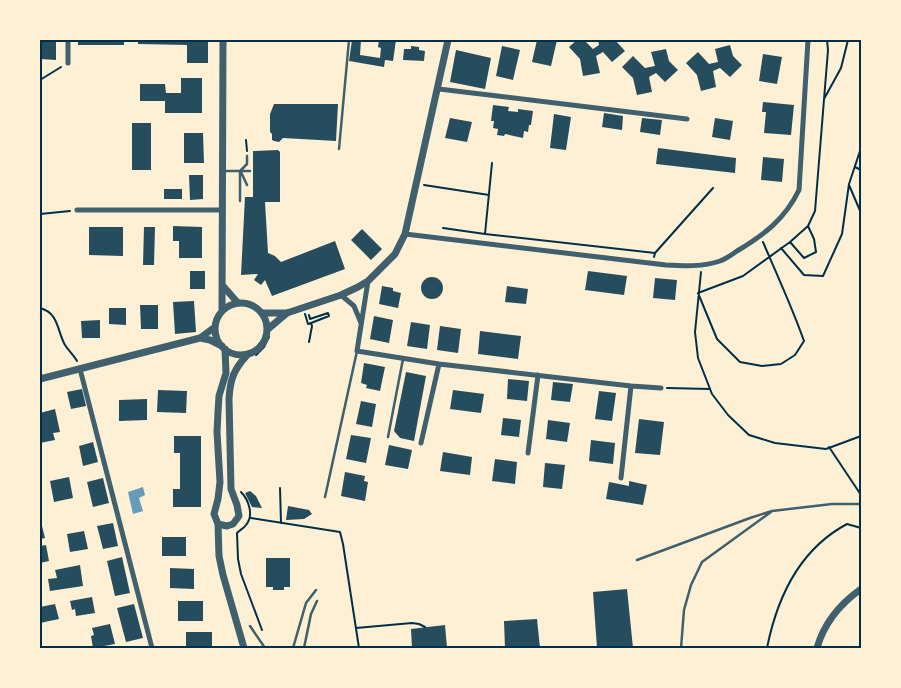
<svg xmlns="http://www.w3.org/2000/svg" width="901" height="688" viewBox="0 0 901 688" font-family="'Roboto Serif',serif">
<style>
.water{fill:#669bbc}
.building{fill:#264d5e}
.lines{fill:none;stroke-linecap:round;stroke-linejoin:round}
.path{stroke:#003049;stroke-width:2}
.service{stroke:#3f606c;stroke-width:2.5}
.minor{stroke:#3f606c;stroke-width:5}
.tertiary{stroke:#3f606c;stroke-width:7}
.neatline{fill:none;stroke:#003049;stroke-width:2}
</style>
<rect width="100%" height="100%" fill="#fdf0d5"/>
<path class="water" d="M143 487 145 495 139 498 143 511 133 514 128 492Z"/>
<path class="building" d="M40 40H56V60L40 59Z
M78 40H124V45H78Z
M138 40H208V63H187V45L138 44Z
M352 40H361L360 55 380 58 381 48 378 47 379 40H396L393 61 385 60 384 67 349 61Z
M537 40H557L551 66 532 62Z
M577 40H584L593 49 599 45 598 40H615L625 51 612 62 603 52 596 56 600 73 583 76 580 59 569 47Z
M730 45 733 56 742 65 730 77 720 68 713 71 716 87 701 91 697 75 686 63 698 52 709 64 718 62 715 49Z
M411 46 419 47V50L425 51 424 61 403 60 404 49H411Z
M502 46 520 50 513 80 496 76Z
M666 49 669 61 678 70 665 82 656 73 649 77 652 92 637 95 633 78 622 67 633 56 645 68 655 66 651 52Z
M456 50 491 58 485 89 450 82Z
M763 54 782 57 777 84 759 81Z
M181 78H202V113H165V101H140V84H165L166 93H181Z
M763 102 794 105 791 135 764 133 766 112H762Z
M274 104H338L336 141 283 138 279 142 274 141 272 140V134L270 132V114Z
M493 105 509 107 508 111 518 112V109L533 111 531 125H529L528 132 524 131 523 138 505 134 504 136 497 135 498 129 493 128 494 121H491Z
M604 113 623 116 622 130 602 127Z
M554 114 571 117 566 150 550 148Z
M450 118 472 122 467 142 445 138Z
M642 118 662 120 660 135 640 132Z
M715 118 733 121 730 140 712 137Z
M132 123H151V170H132Z
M184 133H203L204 163H184Z
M658 148 736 158 735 173 656 164Z
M278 150 280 152V202H265L268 253 275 256 281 262 335 241 345 269 272 296 265 280 261 285 254 280 258 274 241 275 245 197H253V151Z
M763 157 784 159 782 182 761 180Z
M189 175H203V199L190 200Z
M164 189H182V199H164Z
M173 226 202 227V258H179V241H173Z
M89 227H123V256L89 255Z
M144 227H155L154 265H143Z
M362 229 382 249 371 260 351 240Z
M190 271H205V289H190Z
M588 271 627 276 624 295 585 290Z
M421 288a11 11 0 1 1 22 0a11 11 0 1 1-22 0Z
M655 278 677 280 675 300 653 298Z
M382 286 393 288V291L401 293 398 308 379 304Z
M507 286 528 289 526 304 505 302Z
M194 301 196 332 175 334 173 302Z
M140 305H158V329H141Z
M109 308H126V325L109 324Z
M374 316 393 320 389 343 370 339Z
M100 320V338H82L81 321Z
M411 322 430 325 427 349 407 346Z
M440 326 461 329 458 353 437 350Z
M480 331 521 336 518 359 478 354Z
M364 363 385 367 380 391 366 388 367 385 361 383Z
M406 372 426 376 414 441 400 438 394 431Z
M508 379 529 381 527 401 507 399Z
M553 382 573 384 570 402 551 400Z
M82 389 86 406 71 409 67 392Z
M158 390 187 391 186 413 157 412Z
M453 390 484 394 481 413 450 409Z
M599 391 616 393 612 421 595 419Z
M147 399V420L119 421V400Z
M361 401 376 404 372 427 356 424Z
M55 409 60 432 53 433 55 440 40 443V413Z
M503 418 521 420 519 437 501 435Z
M639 419 664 422 660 455 635 453Z
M548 420 570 423 567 442 546 439Z
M351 435 371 438 366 463 346 459Z
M174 436H201V507H173V489H180V453H174Z
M591 440 615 443 613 464 589 461Z
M93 442 98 462 83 466 79 446Z
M389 445 412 450 408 469 385 465Z
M443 452 472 457 470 475 440 471Z
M495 459 517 462 515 484 492 481Z
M545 463 565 465 562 489 543 487Z
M345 472 365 476 364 481 368 482 365 501 341 496Z
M69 477 73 498 54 502 50 481Z
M103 478 109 503 93 507 87 482Z
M629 481 647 485 643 505 606 499 609 482 629 486Z
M250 491 256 496 262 508 252 507 245 493Z
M288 506 309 510 312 514 304 519 286 520Z
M40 518 45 538 40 539Z
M113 523 118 546 103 549 97 526Z
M84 531 88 549 70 552 67 534Z
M162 537H186V556H162Z
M46 545 49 561 40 563V546Z
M122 557 130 593 115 596 107 561Z
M266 558H290V587H284V590H273V587H266Z
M80 565 83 586 50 591 48 579 57 578 55 570Z
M170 568 194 569V589L170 588Z
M627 589 633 648H597L593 592Z
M92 597 95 613 76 616 75 609 72 610 70 601Z
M178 601H203V621H178Z
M55 604 59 619 40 623V607Z
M134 604 143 638 126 642 117 608Z
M537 619 540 648H505L504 621Z
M110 624 115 644 93 648 91 636 94 635 92 628Z
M445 625 447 648H412L411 629Z
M186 632H212V648H186Z"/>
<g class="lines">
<path class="path" d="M40 80 61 67
M824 99 841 68 848 40
M246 140 247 151
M492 163 485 234 655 253 654 257
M855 167 861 170
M424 185 489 195
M849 185 861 213
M40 214 70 211
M443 228 485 234
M763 242C777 275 792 307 804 341L795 355 781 364 762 366 740 362 717 339 698 293 743 276 790 242 808 226 815 211 828 50 827 40
M790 242 804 258 816 252 814 239 808 226
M781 248 804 275 823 276 842 234 849 184 861 148
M655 253 713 188
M701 272 695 332 698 358 712 394 728 415 749 435 775 443 826 449 861 436
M40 308C59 313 57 331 65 345 69 351 74 356 77 361
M305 314 308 324 311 323
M309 315 310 319 328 313 329 316 311 323 312 326 309 342
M256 355 264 347 269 337
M667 388 710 389
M829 447 861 495
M280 488 281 523
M241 492C249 500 254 516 246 525 244 528 240 530 237 533L238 559 241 574 262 630
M251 518 340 532 343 544 359 648
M356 628 412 623 419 624 425 627
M767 648C777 598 800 549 847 524L861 528"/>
<path class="service" d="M339 149 349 40
M224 171H240L247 164V156
M241 172 247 185
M240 201V171H250
M388 437 403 359
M325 497 357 351
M637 560 750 518 772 511 832 504H861
M250 626 265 648
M293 648 306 603 316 590
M304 648 311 614 317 601
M681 648 684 610 691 585 702 562 771 512"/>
<path class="minor" d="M68 63V40
M439 89 687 119
M77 210H223
M405 234 666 265C684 266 703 267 720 261 726 259 731 255 737 251 764 235 785 219 799 190L808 40
M368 281 357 351 439 364 631 386 661 388
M341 295 354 306 361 323
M80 369 152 648
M421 443 439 364
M528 453 538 375
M621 478 631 386"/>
<path class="tertiary" d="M223 286 238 303
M215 329a26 26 0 1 1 52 0a26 26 0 1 1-52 0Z
M222 311 223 40
M263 313H287L341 295 358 287 368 281 395 254 405 234 448 40
M268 329 287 313
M200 338 215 327
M225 349 226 373 219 396 218 412 217 432 220 482 218 499 214 514 218 524 219 556 223 575 244 648
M40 379 200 338 210 340 222 346
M218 524 227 526 233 524 239 516 237 505 231 489 229 399C230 379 234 369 248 354
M817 648C824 623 840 604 861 589"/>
</g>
<rect width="901" height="688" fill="none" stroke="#fdf0d5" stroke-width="82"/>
<rect x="41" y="41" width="819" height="606" class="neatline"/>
</svg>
